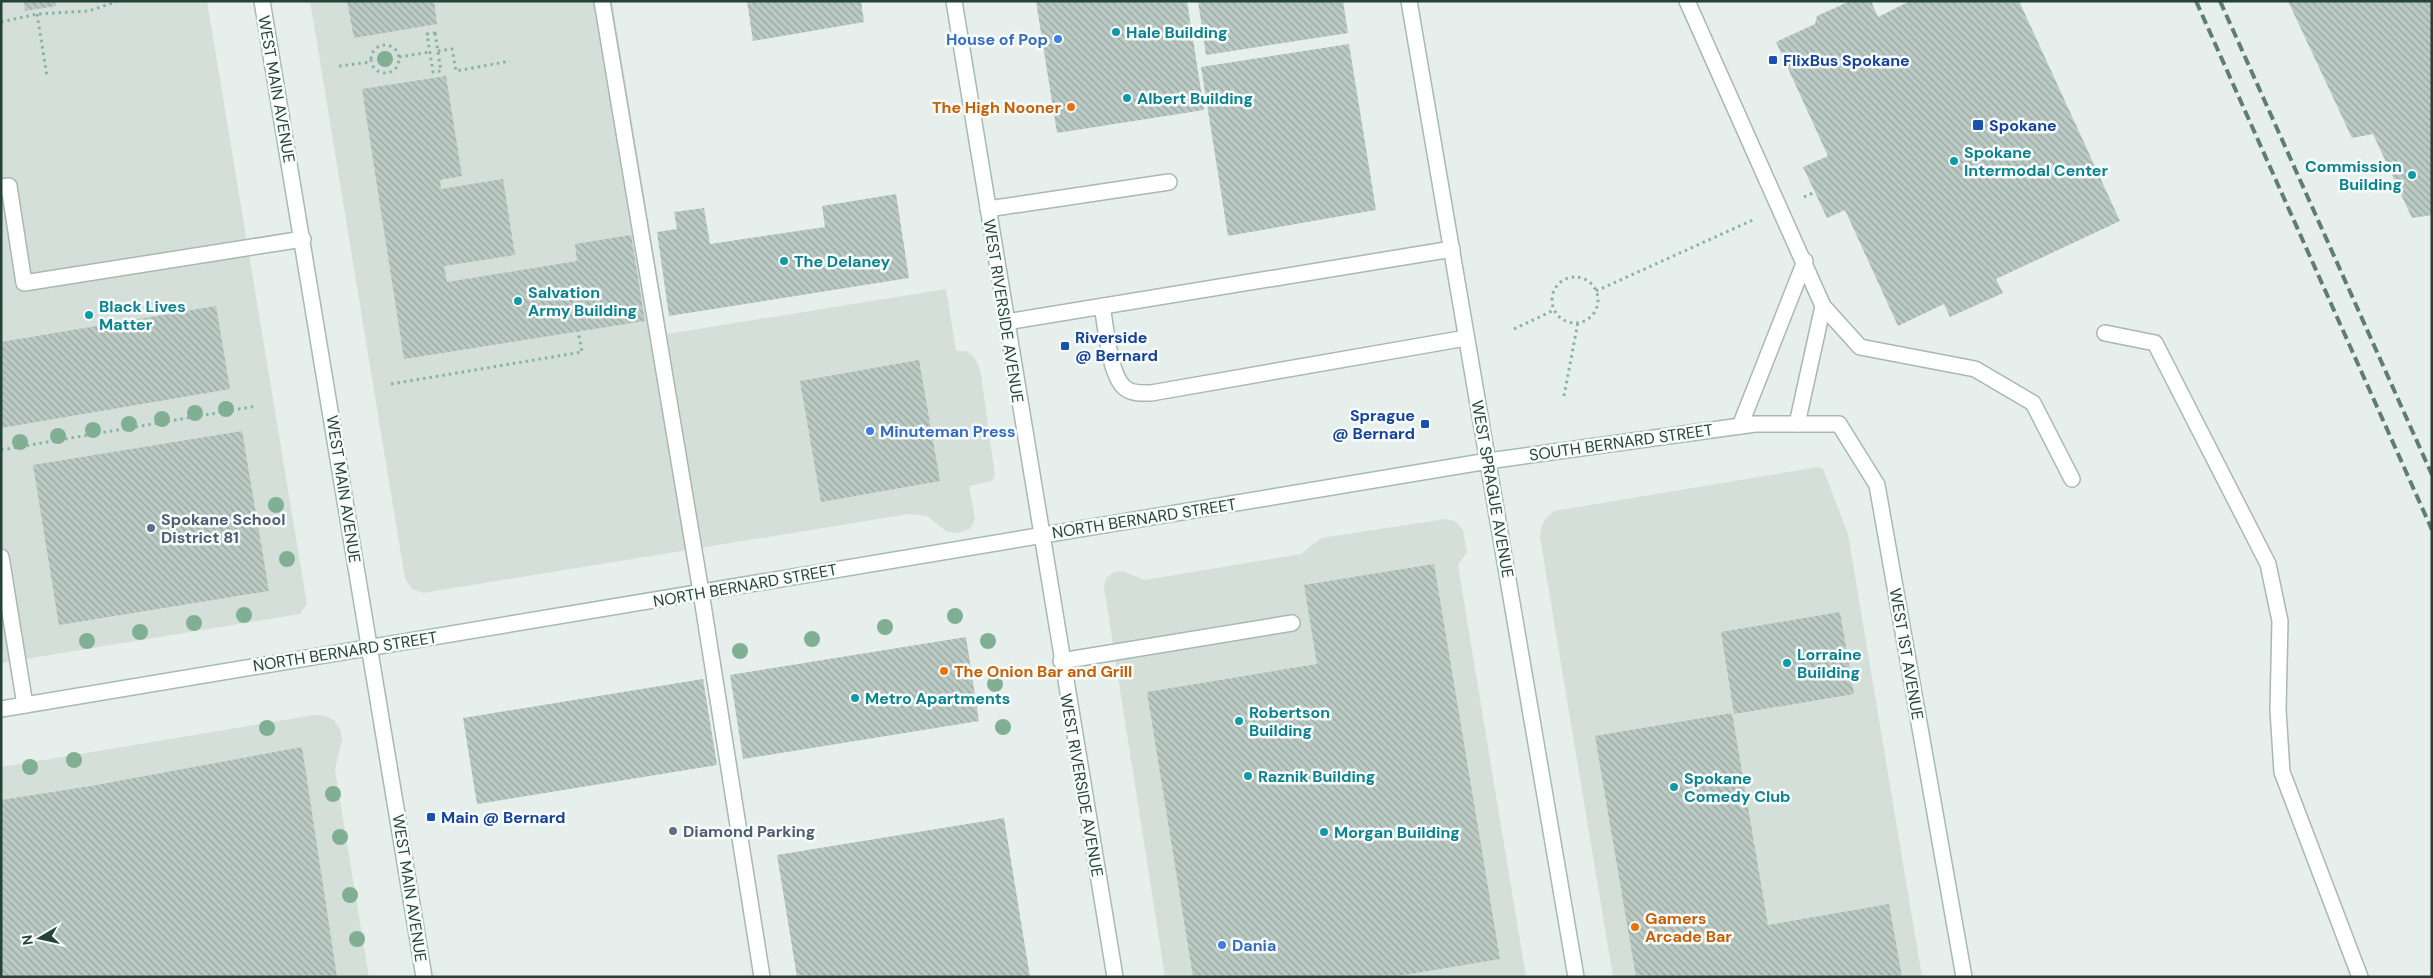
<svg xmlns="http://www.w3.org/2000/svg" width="2433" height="978" viewBox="0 0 2433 978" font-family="'DM Sans',sans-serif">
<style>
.built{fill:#d4dfda}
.building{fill:url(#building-back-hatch)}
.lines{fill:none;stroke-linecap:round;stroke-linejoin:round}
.lane-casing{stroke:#a8b8b2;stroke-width:18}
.secondary-casing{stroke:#a4bbb3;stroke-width:18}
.path{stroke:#86b3a5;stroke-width:3;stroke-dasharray:2.5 4;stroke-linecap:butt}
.lane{stroke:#fff;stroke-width:15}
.secondary{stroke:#fff;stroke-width:15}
.rail{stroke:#5f7d75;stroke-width:4;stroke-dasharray:10 5;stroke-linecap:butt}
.tree{fill:#80af93}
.culture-dot{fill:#0f9aa8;stroke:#f7fbf9;stroke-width:2}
.shop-dot{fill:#3f7fe0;stroke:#f7fbf9;stroke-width:2}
.transit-dot{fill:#1a4fb4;stroke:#f7fbf9;stroke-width:2}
.food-dot{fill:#e8710a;stroke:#f7fbf9;stroke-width:2}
.service-dot{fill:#5c6f8a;stroke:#f7fbf9;stroke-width:2}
.labels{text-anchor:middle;stroke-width:5;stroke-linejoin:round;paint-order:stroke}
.culture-label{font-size:16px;font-weight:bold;fill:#0d838f;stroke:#f7fbf9;text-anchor:start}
.shop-label{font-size:16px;font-weight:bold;fill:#366cbe;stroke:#f7fbf9;text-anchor:start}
.transit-label{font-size:16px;font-weight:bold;fill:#164399;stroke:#f7fbf9;text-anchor:start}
.street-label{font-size:16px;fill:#24423a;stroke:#f7fbf9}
.food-label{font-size:16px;font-weight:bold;fill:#c56008;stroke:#f7fbf9;text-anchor:start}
.service-label{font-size:16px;font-weight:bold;fill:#4e5e75;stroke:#f7fbf9;text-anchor:start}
</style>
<defs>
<pattern id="building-back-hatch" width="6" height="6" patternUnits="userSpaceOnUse" patternTransform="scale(1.25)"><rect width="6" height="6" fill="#bbcac4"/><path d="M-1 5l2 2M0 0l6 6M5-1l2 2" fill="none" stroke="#98a6a0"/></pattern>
</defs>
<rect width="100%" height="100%" fill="#e6efeb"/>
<path class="built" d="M1 1H207L307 604 300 614 1 663Z
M310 1H612L667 334 946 289 956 351H966L974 357 980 369 995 475 992 481 969 486 975 519 970 529 958 533 946 531 927 516 909 514 423 593 412 589 405 579Z
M1819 467 1823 469 1848 534 1922 977H1613L1540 537 1542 525 1546 518 1554 511Z
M1446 519 1455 521 1463 530 1467 552 1458 565 1526 977H1165L1104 587 1106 578 1114 572 1122 571 1145 580 1301 554 1321 538Z
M315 715H323L334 720 340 729 342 739 335 770 369 977H1V767Z"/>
<path class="building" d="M24 1H55L56 6 25 11Z
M347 1H434L437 24 354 38Z
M747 1H861L864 22 753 41Z
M1036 1H1187L1204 110 1057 133Z
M1198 1H1343L1348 33 1206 55Z
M1850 1H1871L1878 17 1910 1H2019L2120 221 1996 279 2003 293 1950 317 1944 304 1898 326 1845 210 1827 218 1803 167 1828 156 1776 42 1815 24 1817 16Z
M2288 1H2432V215L2412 218 2373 134 2352 138Z
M1349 44 1376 210 1228 236 1201 67Z
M446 76 462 176 440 180 441 189 503 179 515 255 444 266 447 282 577 261 575 244 631 235 645 321 404 359 362 89Z
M896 194 909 278 669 316 657 232 677 229 674 212 704 208 710 244 825 227 822 206Z
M216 306 230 389 1 428V342Z
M919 360 940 481 821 502 800 381Z
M242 431 269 591 59 625 33 465Z
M1434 564 1500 959 1392 977H1193L1147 692 1317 664 1304 585Z
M1840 612 1854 694 1734 714 1721 632Z
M966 637 979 721 743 759 730 675Z
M703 679 717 765 477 804 463 718Z
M1732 713 1768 925 1889 904 1902 977H1636L1595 736Z
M302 747 337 977H1V800L91 786Z
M1004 818 1030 977H797L777 855Z"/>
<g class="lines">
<defs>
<path id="lane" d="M602 1 701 592 762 977
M1687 1 1823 306 1860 347 1975 369 2033 403 2072 479
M1 187 9 186 24 283 303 239
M988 209 1169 182
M1102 306C1106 326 1109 375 1125 388 1132 394 1143 393 1151 393L1466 338
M1006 322 1452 249
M2105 333 2155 343 2268 564 2280 621 2278 710 2282 772 2360 977
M1797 424 1823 306
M1740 426 1805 261
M1 557 25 705
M1061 661 1292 623"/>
<path id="secondary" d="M262 1 424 977
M954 1 1115 977
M1409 1 1576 977
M1 709 1488 461 1755 424H1839L1877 485 1964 977"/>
</defs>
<use href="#lane" class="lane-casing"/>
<use href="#secondary" class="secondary-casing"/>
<path class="path" d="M37 14 47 76
M1 22 37 14 89 11 118 1
M435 33 441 71 433 72 427 34Z
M371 59a14 14 0 1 1 28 0a14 14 0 1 1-28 0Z
M438 51 452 49 456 71 510 61
M399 57 430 52
M339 66 371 62
M1804 197 1815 192
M1552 300a23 23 0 1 1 46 0a23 23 0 1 1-46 0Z
M1596 291 1755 219
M1514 329 1554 310
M391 384 582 352 578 331
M1564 396 1578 322
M1 450 257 406"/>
<use href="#lane" class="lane"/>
<use href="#secondary" class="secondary"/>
<path class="rail" d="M2196 1 2432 530
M2220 1 2432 475"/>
</g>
<g class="tree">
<circle cx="385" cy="59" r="8"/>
<circle cx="226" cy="409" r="8"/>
<circle cx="195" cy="413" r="8"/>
<circle cx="162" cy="419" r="8"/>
<circle cx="129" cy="424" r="8"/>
<circle cx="93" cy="430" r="8"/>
<circle cx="58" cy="436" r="8"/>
<circle cx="20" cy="442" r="8"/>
<circle cx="276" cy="505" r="8"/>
<circle cx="287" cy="559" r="8"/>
<circle cx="244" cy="615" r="8"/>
<circle cx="955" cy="616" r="8"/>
<circle cx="194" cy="623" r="8"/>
<circle cx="885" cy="627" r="8"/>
<circle cx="140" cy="632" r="8"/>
<circle cx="812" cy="639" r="8"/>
<circle cx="87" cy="641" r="8"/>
<circle cx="988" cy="641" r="8"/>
<circle cx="740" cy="651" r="8"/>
<circle cx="995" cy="684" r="8"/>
<circle cx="1003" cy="727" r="8"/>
<circle cx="267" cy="728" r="8"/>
<circle cx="74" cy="760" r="8"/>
<circle cx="30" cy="767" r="8"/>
<circle cx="333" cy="794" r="8"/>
<circle cx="340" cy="837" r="8"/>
<circle cx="350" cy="895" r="8"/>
<circle cx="357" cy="939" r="8"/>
</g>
<g class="culture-dot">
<circle cx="1116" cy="32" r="5"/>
<circle cx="1127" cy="98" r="5"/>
<circle cx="1954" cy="161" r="5"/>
<circle cx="2412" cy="175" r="5"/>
<circle cx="784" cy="261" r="5"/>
<circle cx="518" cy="301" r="5"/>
<circle cx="89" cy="315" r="5"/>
<circle cx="1787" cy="663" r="5"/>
<circle cx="855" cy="698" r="5"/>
<circle cx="1239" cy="721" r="5"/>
<circle cx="1248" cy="776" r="5"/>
<circle cx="1674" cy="787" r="5"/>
<circle cx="1324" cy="832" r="5"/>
</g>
<g class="shop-dot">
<circle cx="1058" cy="39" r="5"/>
<circle cx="870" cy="431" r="5"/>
<circle cx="1222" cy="945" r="5"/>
</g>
<g class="transit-dot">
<rect x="1768" y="55" width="10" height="10" rx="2.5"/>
<rect x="1972" y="119" width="12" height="12" rx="2.5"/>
<rect x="1060" y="341" width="10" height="10" rx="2.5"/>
<rect x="1420" y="419" width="10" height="10" rx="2.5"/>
<rect x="426" y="812" width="10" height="10" rx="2.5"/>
</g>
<g class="food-dot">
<circle cx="1071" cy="107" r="5"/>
<circle cx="944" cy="671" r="5"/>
<circle cx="1635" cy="927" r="5"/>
</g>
<g class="service-dot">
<circle cx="151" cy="528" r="5"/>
<circle cx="673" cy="831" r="5"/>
</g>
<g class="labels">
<g class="culture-label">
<text x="1126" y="38">Hale Building</text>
<text x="1137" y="104">Albert Building</text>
<text x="1964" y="158">Spokane<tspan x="1964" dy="18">Intermodal Center</tspan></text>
<text x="2402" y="172" text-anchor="end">Commission<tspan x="2402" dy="18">Building</tspan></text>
<text x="794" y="267">The Delaney</text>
<text x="528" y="298">Salvation<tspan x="528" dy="18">Army Building</tspan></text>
<text x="99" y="312">Black Lives<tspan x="99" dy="18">Matter</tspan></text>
<text x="1797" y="660">Lorraine<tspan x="1797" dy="18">Building</tspan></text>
<text x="865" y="704">Metro Apartments</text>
<text x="1249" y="718">Robertson<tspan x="1249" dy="18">Building</tspan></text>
<text x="1258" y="782">Raznik Building</text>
<text x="1684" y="784">Spokane<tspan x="1684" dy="18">Comedy Club</tspan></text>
<text x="1334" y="838">Morgan Building</text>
</g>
<g class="shop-label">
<text x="1048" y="45" text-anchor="end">House of Pop</text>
<text x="880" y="437">Minuteman Press</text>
<text x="1232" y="951">Dania</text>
</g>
<g class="transit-label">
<text x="1783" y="66">FlixBus Spokane</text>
<text x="1989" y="131">Spokane</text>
<text x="1075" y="343">Riverside<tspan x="1075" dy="18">@ Bernard</tspan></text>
<text x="1415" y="421" text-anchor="end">Sprague<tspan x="1415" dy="18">@ Bernard</tspan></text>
<text x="441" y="823">Main @ Bernard</text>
</g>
<g class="street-label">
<text transform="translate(277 89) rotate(80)" y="6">WEST MAIN AVENUE</text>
<text transform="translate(1004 311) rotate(81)" y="6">WEST RIVERSIDE AVENUE</text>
<text transform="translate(1621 442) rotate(-8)" y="6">SOUTH BERNARD STREET</text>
<text transform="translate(344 489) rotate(81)" y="6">WEST MAIN AVENUE</text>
<text transform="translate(1493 489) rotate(80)" y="6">WEST SPRAGUE AVENUE</text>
<text transform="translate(1144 518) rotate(-9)" y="6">NORTH BERNARD STREET</text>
<text transform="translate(745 585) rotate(-10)" y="6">NORTH BERNARD STREET</text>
<text transform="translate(345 651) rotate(-9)" y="6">NORTH BERNARD STREET</text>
<text transform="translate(1907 654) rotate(80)" y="6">WEST 1ST AVENUE</text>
<text transform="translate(1082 785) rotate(80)" y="6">WEST RIVERSIDE AVENUE</text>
<text transform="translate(410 888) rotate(81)" y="6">WEST MAIN AVENUE</text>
</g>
<g class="food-label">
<text x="1061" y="113" text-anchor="end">The High Nooner</text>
<text x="954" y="677">The Onion Bar and Grill</text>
<text x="1645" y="924">Gamers<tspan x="1645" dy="18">Arcade Bar</tspan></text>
</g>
<g class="service-label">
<text x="161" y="525">Spokane School<tspan x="161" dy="18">District 81</tspan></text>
<text x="683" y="837">Diamond Parking</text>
</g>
</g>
<rect width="2433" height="978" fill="none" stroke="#24423a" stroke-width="5"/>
<g transform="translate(40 938) rotate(261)" stroke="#f7fbf9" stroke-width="4" paint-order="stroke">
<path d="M0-4L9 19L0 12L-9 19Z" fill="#24423a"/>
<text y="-8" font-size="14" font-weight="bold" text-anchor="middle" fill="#24423a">N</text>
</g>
</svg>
